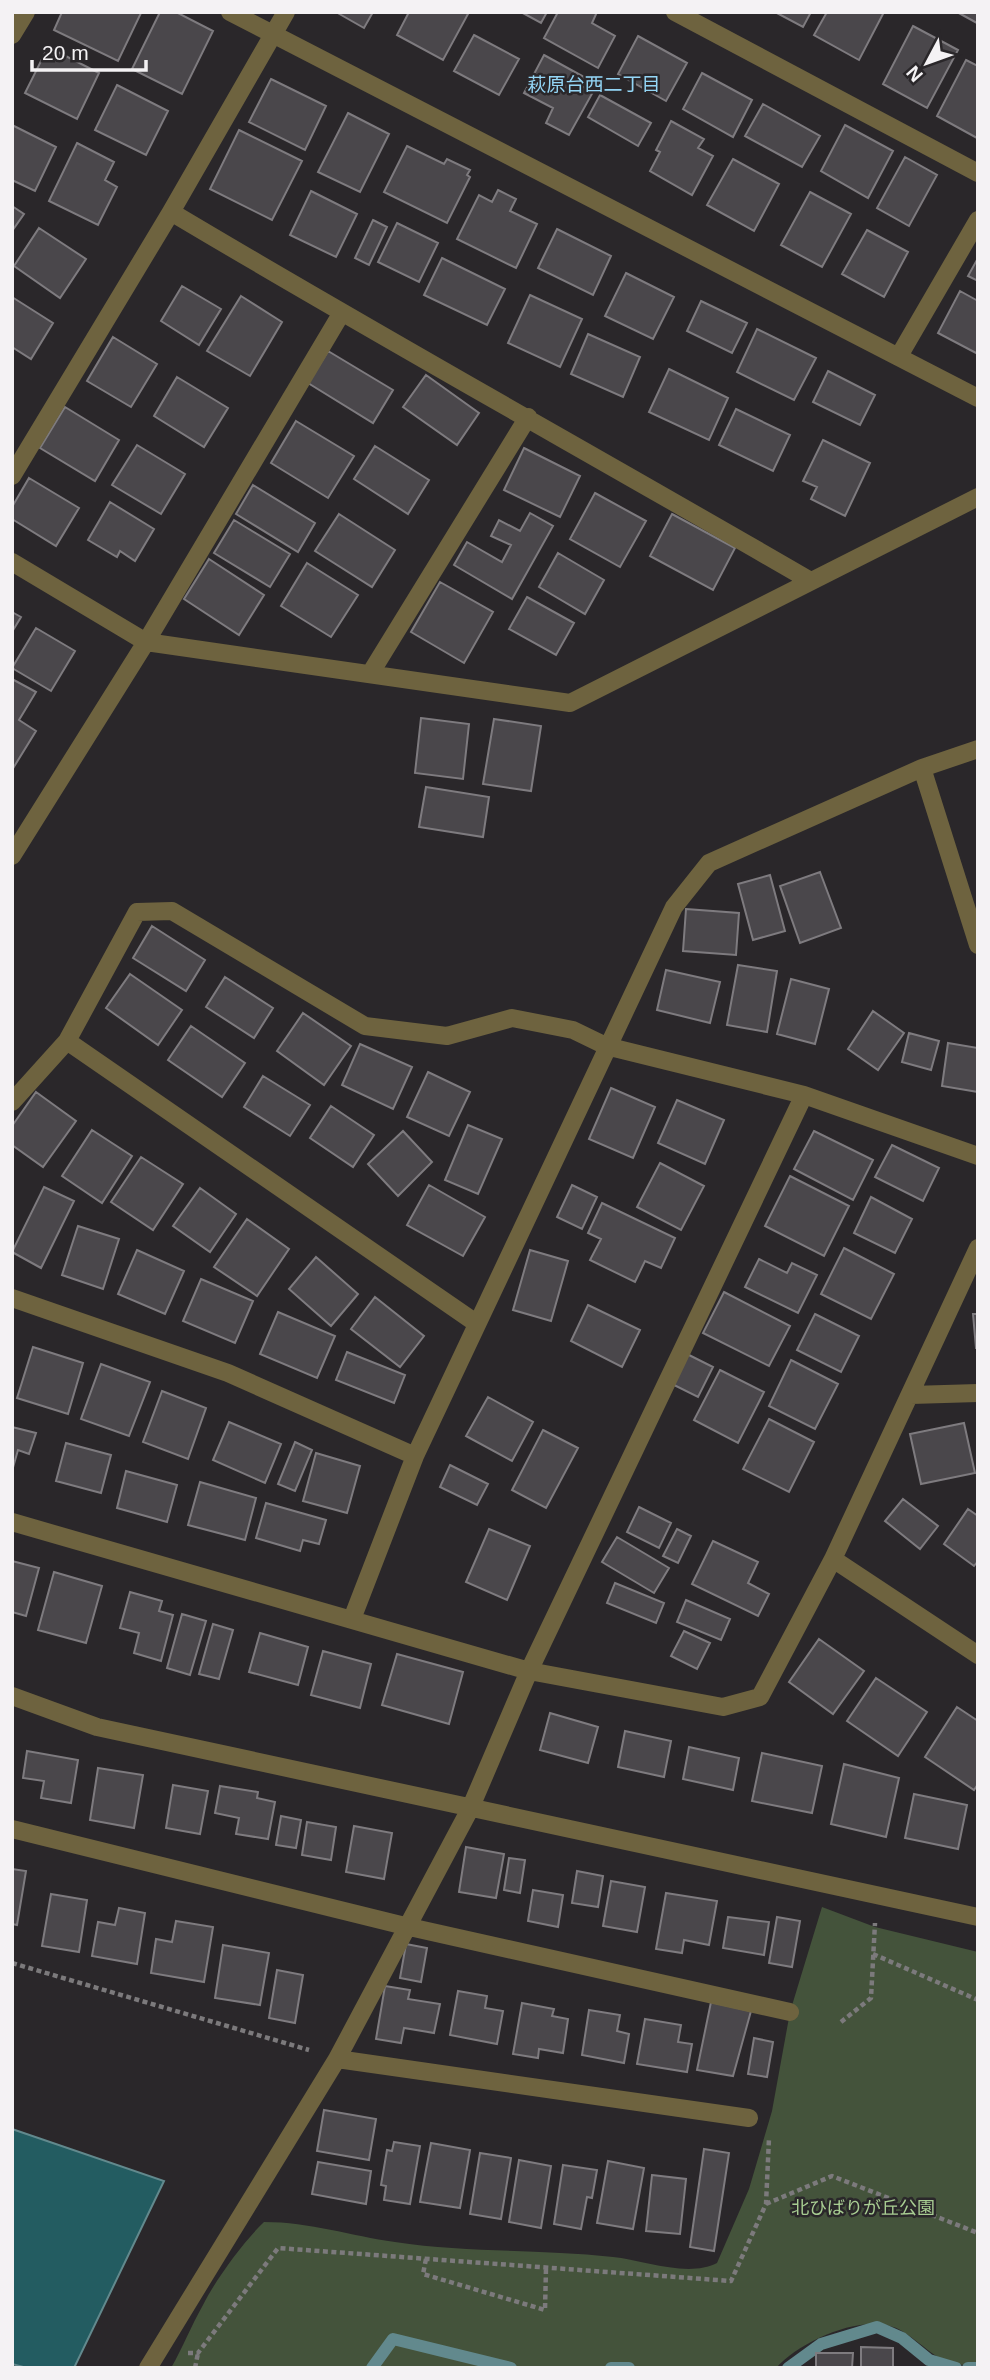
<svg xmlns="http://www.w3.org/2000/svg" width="990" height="2380" viewBox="0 0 990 2380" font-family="Helvetica,'Noto Sans JP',sans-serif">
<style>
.green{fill:#44533b}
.water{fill:#235c61;stroke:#62898d;stroke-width:2}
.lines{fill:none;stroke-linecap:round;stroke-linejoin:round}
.stream{stroke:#62898d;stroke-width:12}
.building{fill:#4a474b;stroke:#7e7b7f;stroke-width:2}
.path{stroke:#7c7a7c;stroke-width:4.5;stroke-dasharray:5 3.5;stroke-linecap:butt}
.minor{stroke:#6e633f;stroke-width:18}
.tertiary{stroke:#6e633f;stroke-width:18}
.labels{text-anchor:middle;stroke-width:5;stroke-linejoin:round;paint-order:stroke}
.park-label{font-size:18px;fill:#a8cd92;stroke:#2a272a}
.neighbourhood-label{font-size:19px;fill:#94d6f6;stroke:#2a272a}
</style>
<rect width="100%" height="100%" fill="#2a272a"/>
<path class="green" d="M822 1907 875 1927 978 1952V2365C939 2368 931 2349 902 2331 868 2310 801 2340 776 2368H171C183 2347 191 2326 203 2305 216 2279 244 2241 264 2222 310 2222 351 2236 395 2242 467 2253 540 2249 613 2257 643 2260 688 2278 717 2263L749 2189 772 2111 790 2012Z"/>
<path class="water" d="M12 2129 164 2181 74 2368H27L12 2364Z"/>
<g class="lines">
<path class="stream" d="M372 2368 393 2339 511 2368
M611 2368H629
M788 2368 821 2344 877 2327 902 2338 929 2360 956 2368
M968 2368H978"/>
</g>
<path class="building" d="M62 12H139L141 13 118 61 54 30Z
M160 12H176L213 31 182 94 132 69Z
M336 12H373L364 28Z
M409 12H464L468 14 443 60 397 35Z
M521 12H547L541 23Z
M558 12H597L592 23 615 36 598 68 544 38Z
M775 12H811L803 27Z
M827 12H884L859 60 814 35Z
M957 12H978V21L977 23Z
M913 26 958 50 927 108 883 84Z
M474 35 519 59 499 95 454 71Z
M638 36 687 63 666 101 618 74Z
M48 47 99 73 77 119 25 93Z
M544 55 584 77 580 85 593 92 569 135 546 123 553 108 524 93Z
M966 60 978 66 977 138 937 116Z
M702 73 752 100 733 137 683 109Z
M271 79 326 106 305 150 249 122Z
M117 85 168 111 146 155 95 130Z
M600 95 651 123 638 146 588 117Z
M763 104 820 136 802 167 745 136Z
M348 113 389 134 360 192 318 172Z
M671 121 704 139 698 148 713 156 692 195 650 171 660 152 656 150Z
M12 125 56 147 35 191 12 180Z
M845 125 893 151 868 198 821 171Z
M239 130 302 161 272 220 210 189Z
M77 143 114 162 105 180 117 187 98 225 49 201Z
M407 146 444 164 447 159 470 170 467 175 470 177 447 223 384 192Z
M905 157 937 175 909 226 877 208Z
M733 159 779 184 754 231 707 205Z
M498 190 516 199 510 211 537 224 516 268 457 239 479 195 492 202Z
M311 191 357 214 336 257 290 235Z
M810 192 851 214 822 267 781 245Z
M12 206 24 214 12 231Z
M373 220 387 227 369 265 355 258Z
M397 223 438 243 419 282 378 262Z
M39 228 86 259 60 298 14 266Z
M557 229 611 256 593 295 538 268Z
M867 230 908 252 884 297 842 274Z
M442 258 505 289 487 325 424 295Z
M978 258V281L968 276Z
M626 273 674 297 653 339 605 316Z
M182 286 221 309 199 345 161 321Z
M960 291 978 301V354L938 333Z
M530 295 582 319 560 367 508 343Z
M241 296 282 322 250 376 207 351Z
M12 297 53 323 31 359 12 347Z
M701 301 747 323 732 353 687 331Z
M757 329 816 358 794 400 737 372Z
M588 334 640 357 623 397 571 374Z
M113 337 157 364 131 407 87 381Z
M328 351 393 390 373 423 308 383Z
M669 369 728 398 709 440 649 412Z
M828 371 875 395 860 425 813 402Z
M426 375 479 413 457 445 403 407Z
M177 377 228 408 204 447 154 416Z
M65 407 119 440 95 481 40 448Z
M736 409 790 435 773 471 719 445Z
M296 421 354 456 328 498 271 463Z
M823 440 870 463 845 516 811 499 817 487 803 481Z
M137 445 185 474 161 514 112 485Z
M375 446 429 480 408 514 354 479Z
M524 448 580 476 560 517 504 490Z
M29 478 79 508 56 546 12 519V507Z
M253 485 315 523 298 552 236 514Z
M595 493 646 521 620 567 570 539Z
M110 502 154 529 135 561 120 551 117 557 88 540Z
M530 513 553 526 512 599 454 565 467 542 502 562 511 545 491 536 499 520 520 531Z
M339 514 395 550 372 587 315 551Z
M672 514 735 548 713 590 650 556Z
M234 520 290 554 270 587 214 553Z
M558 553 604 580 585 614 539 587Z
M209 559 264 595 239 635 184 599Z
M307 563 358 595 331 637 281 606Z
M440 582 493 612 464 663 411 632Z
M527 597 574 623 556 655 509 629Z
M12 612 21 617 12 632Z
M36 628 75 651 51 691 12 668Z
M12 679 36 692 19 720 36 731 12 770Z
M421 718 469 724 463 779 415 773Z
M494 719 541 726 531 791 483 784Z
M426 787 489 797 483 837 419 827Z
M820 872 841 928 800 943 780 886Z
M770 875 785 931 753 940 738 884Z
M686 909 739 913 736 955 683 951Z
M152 926 205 960 186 991 133 958Z
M738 965 777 971 767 1032 727 1025Z
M666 970 720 982 710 1023 657 1010Z
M130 974 182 1010 158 1045 106 1008Z
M225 977 273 1008 254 1038 206 1007Z
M791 979 829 989 815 1044 777 1034Z
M873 1011 904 1033 878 1070 848 1049Z
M303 1013 351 1046 324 1085 277 1051Z
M191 1026 245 1063 222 1097 168 1060Z
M909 1033 939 1041 931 1070 902 1062Z
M948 1043 978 1048V1092L942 1086Z
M360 1044 412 1067 393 1109 342 1085Z
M428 1072 470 1092 449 1136 407 1117Z
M263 1076 310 1105 290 1136 244 1107Z
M611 1088 655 1107 633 1158 589 1139Z
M36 1092 76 1121 43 1167 12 1145V1126Z
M677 1100 724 1120 705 1164 658 1143Z
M331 1106 374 1135 353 1167 310 1138Z
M468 1125 502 1139 478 1194 445 1180Z
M92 1130 132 1156 102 1203 62 1176Z
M403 1131 432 1162 398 1196 368 1164Z
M814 1131 873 1160 853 1200 794 1169Z
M892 1145 939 1168 923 1201 875 1177Z
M141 1157 183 1184 153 1230 111 1202Z
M660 1163 704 1186 681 1230 637 1207Z
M790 1176 849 1206 824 1256 765 1226Z
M429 1185 485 1217 463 1256 407 1225Z
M572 1185 597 1197 582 1229 557 1217Z
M44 1187 74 1201 41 1268 12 1252Z
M200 1188 236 1214 210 1252 173 1226Z
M871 1197 912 1219 895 1253 854 1233Z
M602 1203 675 1238 661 1268 645 1261 635 1282 590 1260 601 1239 588 1233Z
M247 1219 289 1249 257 1296 214 1267Z
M78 1226 119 1239 103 1289 62 1275Z
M844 1248 894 1274 871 1319 821 1294Z
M137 1250 184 1271 165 1314 118 1294Z
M530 1250 568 1261 551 1321 513 1310Z
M316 1257 358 1294 331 1326 289 1289Z
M759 1259 787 1273 792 1263 817 1275 798 1313 745 1287Z
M201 1279 253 1301 235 1343 183 1321Z
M724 1292 790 1326 769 1366 703 1333Z
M375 1297 424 1336 400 1367 351 1329Z
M588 1305 640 1330 622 1367 571 1341Z
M278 1312 335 1336 317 1378 260 1354Z
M815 1314 859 1336 841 1372 797 1350Z
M973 1314H978V1348H976Z
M33 1347 83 1363 68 1414 17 1398Z
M347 1352 405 1375 394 1403 336 1380Z
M687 1354 713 1367 698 1397 672 1384Z
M791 1360 838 1384 815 1429 769 1406Z
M101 1364 150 1382 129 1436 81 1419Z
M720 1370 764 1392 738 1443 694 1420Z
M162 1391 206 1408 188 1459 143 1442Z
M488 1397 533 1422 512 1461 466 1436Z
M769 1419 814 1442 789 1492 743 1469Z
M229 1422 281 1444 265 1483 213 1460Z
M964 1423 975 1473 921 1484 910 1434Z
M12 1427 36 1433 29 1454 18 1450 12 1471Z
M543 1430 578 1448 546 1508 512 1490Z
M295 1442 312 1450 295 1491 278 1484Z
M66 1443 111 1455 101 1493 56 1481Z
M316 1453 360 1466 347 1513 303 1501Z
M450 1465 488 1484 477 1505 440 1487Z
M126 1471 177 1485 167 1522 117 1508Z
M200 1482 256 1498 245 1540 188 1525Z
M903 1499 938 1526 920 1549 885 1521Z
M266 1503 326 1520 319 1544 303 1540 300 1551 256 1538Z
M639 1507 671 1523 659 1548 627 1532Z
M968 1509 978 1516V1561L974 1566 944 1544Z
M489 1529 530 1546 507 1600 466 1582Z
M677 1529 691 1536 678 1563 663 1556Z
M617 1537 669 1568 654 1593 602 1562Z
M713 1541 758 1562 748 1583 769 1594 758 1616 692 1584Z
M12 1561 39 1568 26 1616 12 1612Z
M54 1572 102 1586 86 1643 38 1630Z
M615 1583 664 1603 656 1623 607 1603Z
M130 1592 162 1601 159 1611 173 1615 161 1661 134 1653 139 1633 120 1628Z
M686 1600 730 1619 721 1640 677 1622Z
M182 1614 206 1621 190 1675 167 1668Z
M213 1624 233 1630 219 1679 199 1674Z
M684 1631 710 1643 697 1669 671 1656Z
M260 1633 308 1647 298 1685 249 1672Z
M819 1639 864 1671 833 1714 789 1682Z
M323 1651 371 1664 360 1708 311 1695Z
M397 1654 463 1672 449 1724 382 1705Z
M876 1678 927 1712 898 1756 847 1721Z
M957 1707 978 1721V1784L974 1790 925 1757Z
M550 1713 598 1727 588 1763 540 1750Z
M625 1731 671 1741 664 1777 618 1767Z
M689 1747 739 1758 733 1790 683 1779Z
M27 1751 78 1760 71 1803 41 1798 44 1781 23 1778Z
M762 1753 822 1766 812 1813 752 1801Z
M844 1764 899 1778 886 1837 831 1824Z
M98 1768 143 1775 134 1828 90 1820Z
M173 1785 208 1791 200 1834 166 1828Z
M220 1786 258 1792 257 1798 275 1802 268 1839 236 1834 239 1818 215 1813Z
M914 1794 967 1805 958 1849 905 1838Z
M281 1816 301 1820 296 1848 276 1845Z
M307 1822 336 1827 331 1860 302 1855Z
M354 1826 392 1833 384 1879 346 1872Z
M466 1847 504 1854 496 1898 459 1892Z
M509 1858 525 1860 520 1893 504 1890Z
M12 1869 26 1871 17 1925 12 1924Z
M577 1871 603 1876 598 1907 572 1903Z
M611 1881 645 1887 637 1932 603 1926Z
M533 1890 563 1895 558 1927 528 1921Z
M666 1893 717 1901 709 1945 684 1940 682 1953 656 1949Z
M51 1894 87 1900 79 1952 42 1946Z
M119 1908 145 1913 137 1964 92 1956 98 1922 115 1925Z
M728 1917 769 1922 764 1955 723 1948Z
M777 1917 800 1921 792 1967 769 1963Z
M176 1921 213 1927 204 1982 151 1973 156 1939 172 1942Z
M406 1944 427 1948 421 1982 400 1978Z
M223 1945 269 1953 260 2005 215 1998Z
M277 1970 303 1975 295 2023 269 2018Z
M385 1986 410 1990 408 1999 440 2004 434 2033 404 2028 401 2043 376 2039Z
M458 1991 487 1996 485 2008 503 2011 497 2044 450 2035Z
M711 2002 751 2011 733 2076 697 2070Z
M522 2003 554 2009 552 2016 568 2019 563 2053 539 2049 538 2058 513 2054Z
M589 2010 620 2015 617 2031 629 2034 624 2063 582 2055Z
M645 2019 681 2025 678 2042 692 2044 687 2072 637 2064Z
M754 2038 773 2042 767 2077 748 2074Z
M324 2110 376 2119 369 2160 317 2151Z
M394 2142 420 2146 410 2204 384 2200 386 2186 381 2185 387 2150 392 2151Z
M431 2143 470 2150 460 2208 420 2202Z
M704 2149 729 2153 714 2251 690 2247Z
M480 2153 511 2158 501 2219 470 2214Z
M519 2160 551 2166 541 2228 509 2222Z
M608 2161 644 2168 633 2229 597 2223Z
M318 2162 371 2171 366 2204 312 2194Z
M563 2165 597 2170 592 2198 587 2197 581 2229 554 2224Z
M652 2175 686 2179 680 2234 646 2231Z
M861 2347 893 2348V2368H861Z
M816 2353H853L852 2368H816Z"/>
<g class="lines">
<path class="path" d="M873 1954 978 2000
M12 1963 309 2050
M841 2022 871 1998 875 1923
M766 2204 832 2176 978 2233
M426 2259 423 2274 545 2310 546 2268
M188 2353H198L278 2248 731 2281 766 2204 769 2138
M195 2368 198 2353"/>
<path class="minor" d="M230 12 978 398
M675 12 978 173
M171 212C382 338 597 457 809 580
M899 356 978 220
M12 476 171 212 286 12
M12 562 146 642 341 314
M370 674 528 417
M922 768 978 945
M12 856 146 642 570 703 978 497
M67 1041 476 1323
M12 1102 67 1041 137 912 172 911 365 1026 447 1036 512 1018 573 1030 606 1046 804 1095 978 1156
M12 1298 228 1373 415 1456
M911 1395 978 1393
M12 1522 529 1671 723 1707 760 1697 833 1559 978 1655
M833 1559 978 1248
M352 1619 415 1456 674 907 709 863 922 768 978 749
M12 1696 97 1727 978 1917
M12 1829 405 1926 790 2012
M337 2059 749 2118
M148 2368 337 2059 470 1809 529 1671 804 1095"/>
<path class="tertiary" d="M12 35 26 12"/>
</g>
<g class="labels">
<g class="park-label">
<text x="863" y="2214">北ひばりが丘公園</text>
</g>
<g class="neighbourhood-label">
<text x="594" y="91">萩原台西二丁目</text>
</g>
</g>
<rect width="990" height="2380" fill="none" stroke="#f4f2f4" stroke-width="28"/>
<g transform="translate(927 63) rotate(229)" stroke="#2a272a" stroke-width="5" paint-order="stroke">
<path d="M0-5L12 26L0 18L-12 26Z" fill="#f4f2f4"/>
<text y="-10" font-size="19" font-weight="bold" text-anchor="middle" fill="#f4f2f4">N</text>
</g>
<path d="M32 60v10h114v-10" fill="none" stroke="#f4f2f4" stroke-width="3.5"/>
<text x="42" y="60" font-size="21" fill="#f4f2f4" stroke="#2a272a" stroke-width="5" paint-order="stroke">20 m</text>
</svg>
